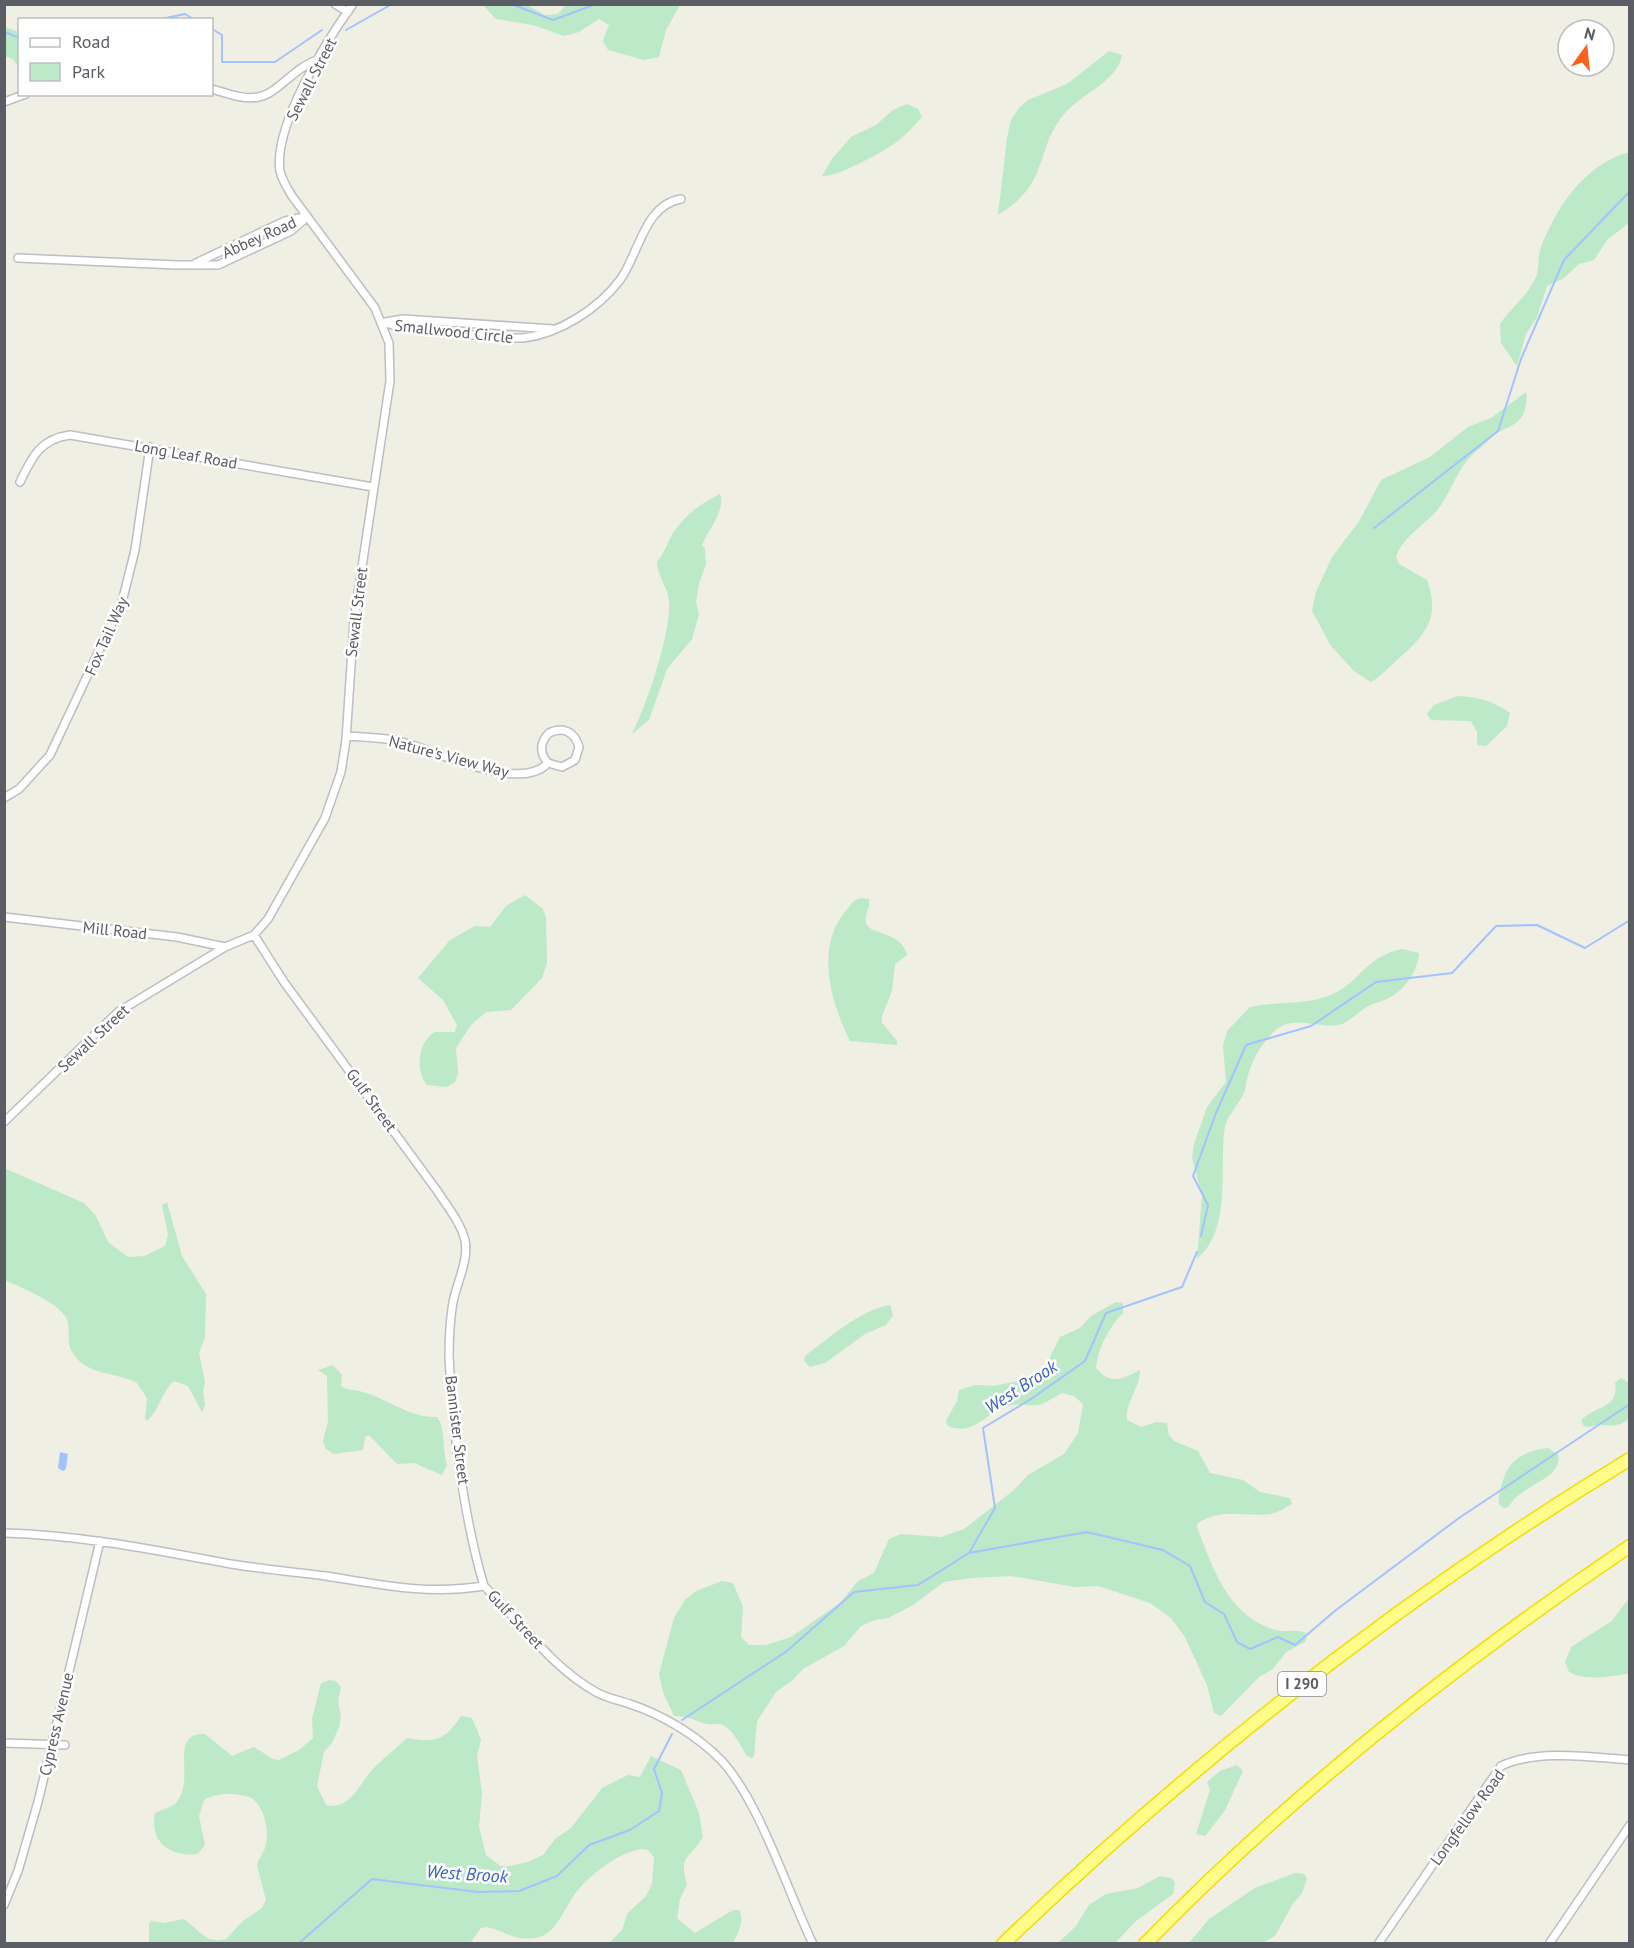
<svg xmlns="http://www.w3.org/2000/svg" width="1634" height="1948" viewBox="0 0 1634 1948" font-family="'PT Sans',sans-serif">
<style>
.green{fill:#bce9c7}
.water{fill:#a3c2ff}
.lines{fill:none;stroke-linecap:round;stroke-linejoin:round}
.stream{stroke:#a3c2ff;stroke-width:2}
.street-casing{stroke:#bdbec5;stroke-width:10}
.highway-casing{stroke:#f2dd00;stroke-width:15}
.street{stroke:#fff;stroke-width:7}
.highway{stroke:#fffc8a;stroke-width:12}
.labels{text-anchor:middle;stroke-width:5;stroke-linejoin:round;paint-order:stroke}
.shield{fill:#fff;stroke:#8c8e93;stroke-width:1.5}
.shield-label{font-size:15px;font-weight:bold;fill:#5b5d65}
.street-label{font-size:16px;fill:#5b5d65;stroke:#fff}
.water-label{font-size:18px;font-style:italic;fill:#3a60ce;stroke:#fff}
</style>
<rect width="100%" height="100%" fill="#efefe3"/>
<path class="green" d="M483 5H527L545 15 558 14 566 5H680L666 30 659 57 644 60 608 50 603 41 609 25 599 19 579 32 564 36 533 25 496 19Z
M5 27 19 32V68L13 59 5 56Z
M1109 51 1122 55C1118 81 1080 95 1065 113 1033 151 1052 182 998 215L1007 138 1011 120 1019 108 1028 100 1067 84Z
M907 104 918 109 922 117C914 126 907 134 898 141 885 151 838 177 822 176L832 159 851 137 876 125 893 110Z
M1629 152V223L1607 240 1594 260 1579 264 1564 278 1547 286 1537 317 1526 334 1517 366 1501 343 1500 324C1510 309 1526 297 1534 281 1540 272 1537 260 1540 250 1556 207 1584 165 1629 152Z
M1526 392C1528 398 1525 413 1521 418 1514 427 1501 429 1493 436 1487 442 1480 448 1473 454 1458 468 1452 489 1441 505 1428 524 1404 534 1396 557L1399 564 1427 580C1441 618 1425 636 1397 660 1388 668 1381 676 1371 682L1354 671 1331 646 1312 611 1316 592 1332 557 1360 520 1381 480 1430 457 1468 427 1491 418Z
M720 494C726 510 708 530 702 545L705 549 706 564 699 584 696 602 699 614 692 639 667 669 649 720 632 734C647 704 671 634 669 601 668 588 657 575 657 562 665 553 667 543 673 533 687 513 699 505 720 494Z
M1458 696C1479 697 1493 701 1510 713L1507 726 1486 746 1477 745V732L1471 721 1431 720 1427 714 1434 705Z
M525 895 543 909 546 918 547 963 542 978 511 1010 486 1012 471 1025 456 1048 458 1073 455 1082 447 1087 427 1085C415 1071 418 1041 435 1032H455L457 1025 443 1000 418 978 450 940 475 926 490 927 506 906Z
M861 898 869 899C871 908 864 915 866 923 868 935 901 930 907 955L895 964 892 991 882 1016V1023L897 1041V1045L850 1041C831 1003 815 948 845 912 852 904 851 901 861 898Z
M1402 949 1419 953C1418 969 1407 986 1394 995 1384 1002 1374 1002 1365 1008 1357 1013 1347 1024 1338 1025 1310 1029 1290 1010 1267 1039 1258 1050 1252 1062 1248 1075 1246 1081 1246 1088 1244 1093 1237 1108 1225 1116 1224 1134 1220 1173 1231 1230 1197 1259L1202 1196 1192 1158 1194 1144 1207 1107 1226 1082 1223 1046 1227 1031 1250 1007C1277 1001 1306 1006 1333 994 1361 981 1366 956 1402 949Z
M4 1168 84 1203 96 1216 108 1242 128 1257 144 1256 165 1246 168 1235 162 1205 167 1202 182 1256 206 1294 205 1337 199 1353 205 1382 203 1391 205 1405 202 1412 188 1386 174 1381C162 1391 160 1409 148 1420L145 1419 147 1398 137 1383C117 1372 89 1376 74 1355 66 1344 70 1335 68 1323 65 1304 21 1288 5 1280Z
M1116 1302 1123 1303V1313C1109 1327 1098 1348 1096 1368 1111 1386 1122 1379 1140 1370 1140 1389 1125 1402 1127 1420L1141 1427 1156 1422 1167 1423 1169 1435 1174 1441 1198 1451 1210 1473 1243 1480 1260 1492 1290 1498 1292 1504C1285 1508 1277 1513 1270 1514 1245 1517 1220 1508 1198 1523L1197 1527C1213 1569 1227 1613 1272 1629 1284 1634 1297 1627 1308 1634L1305 1642 1286 1652 1273 1669 1259 1677 1221 1716 1214 1713 1207 1685 1185 1637 1171 1618 1150 1603 1098 1586 1075 1587 1011 1576 972 1578 944 1582 913 1605 888 1618 875 1620 861 1626 844 1646 803 1669 793 1680 776 1692 757 1721 754 1756 752 1758 747 1756C741 1746 732 1727 720 1724 715 1723 711 1725 706 1724 694 1720 687 1716 674 1716L663 1692 659 1674 674 1618 685 1600 696 1591 722 1581 733 1583 743 1607 741 1637 749 1645H766L791 1637 840 1603 858 1581 874 1573 889 1539 901 1534 941 1537 964 1529 1014 1490 1028 1475 1064 1454 1078 1433 1083 1404 1074 1396 1062 1393C1054 1397 1044 1405 1036 1405 1026 1406 1018 1403 1008 1406 987 1411 974 1437 948 1426L946 1421 957 1401 959 1390 975 1385 994 1386 1032 1378 1046 1365 1060 1337 1080 1328 1091 1316Z
M890 1305 893 1315 886 1325 865 1334 825 1363 810 1367 804 1361 805 1356C826 1340 863 1308 890 1305Z
M333 1365 342 1375 341 1386C347 1391 352 1389 359 1391 386 1397 408 1418 437 1417 446 1429 442 1450 447 1465L442 1475 414 1463 397 1464 369 1435 365 1437 363 1450 334 1454 326 1449 323 1441 328 1422 327 1376 318 1370Z
M1621 1378 1629 1383V1419C1618 1427 1612 1426 1599 1425 1593 1425 1590 1428 1584 1426L1581 1421C1592 1406 1620 1409 1615 1383Z
M1548 1448 1558 1454C1564 1480 1518 1485 1509 1507L1504 1508 1499 1504C1498 1497 1500 1491 1502 1484 1508 1460 1523 1451 1548 1448Z
M1629 1598V1673C1613 1677 1585 1681 1569 1672L1565 1662 1571 1647 1612 1621Z
M330 1680 336 1681 341 1687 338 1701 341 1717 339 1727 332 1743 324 1752 317 1786 326 1805C350 1811 360 1783 372 1770 382 1760 397 1747 407 1738 434 1743 445 1741 461 1716L472 1718 481 1740 477 1756 482 1793 479 1827 486 1855 499 1865 506 1867 528 1862 543 1855 555 1839 571 1828 602 1788 628 1775 640 1777 651 1756 681 1770 699 1813 703 1837C690 1858 678 1856 687 1884L680 1899 677 1918 695 1933 733 1910H739C745 1921 738 1933 733 1943H609L622 1930 627 1914 646 1896 652 1884 654 1857 648 1850 643 1849C620 1851 591 1874 577 1891 565 1906 556 1936 535 1938 512 1941 504 1930 486 1927L481 1928 470 1943H149V1924L151 1921 165 1923 183 1919C199 1928 204 1945 226 1939L243 1921 262 1908 266 1900 257 1866C258 1859 263 1854 265 1848 270 1831 265 1809 252 1798 238 1793 217 1792 204 1800L199 1816 205 1845 198 1854C171 1857 149 1843 155 1813 162 1809 171 1808 176 1803 197 1779 167 1733 205 1734L232 1756 254 1747 273 1759 279 1760 299 1750 313 1738 312 1719 321 1683Z
M1237 1765 1243 1771 1224 1812 1205 1836 1196 1834 1210 1790 1207 1782 1220 1771Z
M1295 1873 1304 1874 1307 1878 1302 1893 1292 1905 1275 1936 1262 1943H1189L1209 1919 1255 1888Z
M1160 1876 1171 1878 1175 1882 1173 1894 1136 1921 1115 1943H1058L1076 1926 1089 1905 1106 1894 1138 1888Z"/>
<path class="water" d="M60 1452 68 1454 66 1469 63 1471 58 1468Z"/>
<g class="lines">
<path class="stream" d="M511 4 553 20 596 4
M156 20 185 14 195 20
M212 29 222 35V62H275L322 30
M346 30 392 4
M4 32 20 38
M1374 528 1498 431 1521 359 1564 260 1630 191
M1201 1236 1208 1205 1193 1176 1216 1113 1246 1045 1311 1026 1376 982 1452 973 1496 926 1537 925 1585 948 1630 920
M969 1553 1087 1532 1163 1550 1190 1566 1205 1602 1224 1614 1237 1642 1250 1649 1278 1637 1295 1645 1336 1610 1459 1518 1630 1404
M682 1720 787 1651 854 1592 918 1585 969 1553 995 1508 983 1428 1031 1399 1085 1361 1106 1313 1182 1287 1197 1252
M298 1944 372 1879 478 1892 519 1891 557 1876 589 1845 630 1830 659 1811 662 1793 654 1769 672 1734"/>
<defs>
<path id="street" d="M335 4 348 12
M212 89C226 93 243 100 258 97 278 94 295 66 318 60
M4 102 26 94
M18 258 177 265H218L291 231 307 217
M196 263 285 221 304 217
M382 322C407 330 432 331 459 334 480 335 502 339 523 338 559 334 598 309 620 280 639 254 644 205 681 199
M385 322 403 319 553 329
M20 482C32 457 40 439 70 435L373 487
M347 736C362 737 378 737 393 740 431 747 518 795 548 763 539 753 540 742 549 733 563 726 575 732 579 747L575 760 562 767 548 763
M4 798 19 789 50 755 122 602 135 550 150 447
M4 917 177 937 225 947
M254 935 284 982 438 1192C448 1208 460 1221 465 1240 469 1260 457 1282 453 1302 450 1320 449 1338 449 1356 452 1426 464 1519 484 1586
M4 1122 118 1012 225 947 254 935 268 919 325 818 341 772 346 740 354 620 390 381 389 343 375 308 292 196C287 188 282 180 280 171 273 126 327 40 353 4
M4 1533C81 1535 155 1550 231 1564 262 1569 294 1572 326 1576 383 1585 426 1595 484 1586 520 1621 551 1667 596 1692 606 1698 618 1700 630 1704 663 1715 698 1736 722 1761 760 1803 787 1890 813 1944
M4 1743 65 1745
M4 1905 18 1871 38 1802 100 1541
M1378 1944 1501 1766C1536 1749 1591 1757 1630 1760
M1549 1944 1630 1825"/>
<path id="highway" d="M1003 1944C1195 1760 1402 1597 1630 1459
M1145 1944C1291 1794 1457 1663 1630 1546"/>
</defs>
<use href="#street" class="street-casing"/>
<use href="#highway" class="highway-casing"/>
<use href="#street" class="street"/>
<use href="#highway" class="highway"/>
</g>
<g class="labels">
<rect class="shield" x="1278" y="1672" width="48" height="24" rx="4.5"/>
<g class="shield-label">
<text x="1302" y="1689">I 290</text>
</g>
<g class="street-label">
<text transform="translate(311 79) rotate(-63)" y="6">Sewall Street</text>
<text transform="translate(259 237) rotate(-24)" y="6">Abbey Road</text>
<text transform="translate(454 331) rotate(6)" y="6">Smallwood Circle</text>
<text transform="translate(186 454) rotate(10)" y="6">Long Leaf Road</text>
<text transform="translate(356 612) rotate(-83)" y="6">Sewall Street</text>
<text transform="translate(106 636) rotate(-66)" y="6">Fox Tail Way</text>
<text transform="translate(449 756) rotate(15)" y="6">Nature's View Way</text>
<text transform="translate(115 930) rotate(6)" y="6">Mill Road</text>
<text transform="translate(93 1038) rotate(-43)" y="6">Sewall Street</text>
<text transform="translate(372 1100) rotate(54)" y="6">Gulf Street</text>
<text transform="translate(458 1430) rotate(83)" y="6">Bannister Street</text>
<text transform="translate(516 1619) rotate(47)" y="6">Gulf Street</text>
<text transform="translate(56 1724) rotate(-77)" y="6">Cypress Avenue</text>
<text transform="translate(1467 1817) rotate(-54)" y="6">Longfellow Road</text>
</g>
<g class="water-label">
<text transform="translate(1021 1387) rotate(-33)" y="6">West Brook</text>
<text transform="translate(467 1874) rotate(4)" y="6">West Brook</text>
</g>
</g>
<rect width="1634" height="1948" fill="none" stroke="#5b5d65" stroke-width="12"/>
<rect x="18" y="18" width="195" height="78" fill="#ffffff" stroke="#bdbec1" stroke-width="1.5"/>
<rect x="30" y="38" width="30" height="9" fill="#ffffff" stroke="#bdbec1" stroke-width="1.5"/>
<text x="72" y="48" font-size="18" fill="#5b5d65">Road</text>
<rect x="30" y="63" width="30" height="18" fill="#bce9c7" stroke="#bdbec1" stroke-width="1.5"/>
<text x="72" y="78" font-size="18" fill="#5b5d65">Park</text>
<g transform="translate(1586 48) rotate(15)"><circle r="28" fill="#ffffff" stroke="#bdbec1" stroke-width="1.5"/>
<path d="M0-4.5L10 22L0 15L-10 22Z" fill="#f9611e"/>
<text y="-9" font-size="16" font-weight="bold" text-anchor="middle" fill="#5b5d65">N</text>
</g>
</svg>
